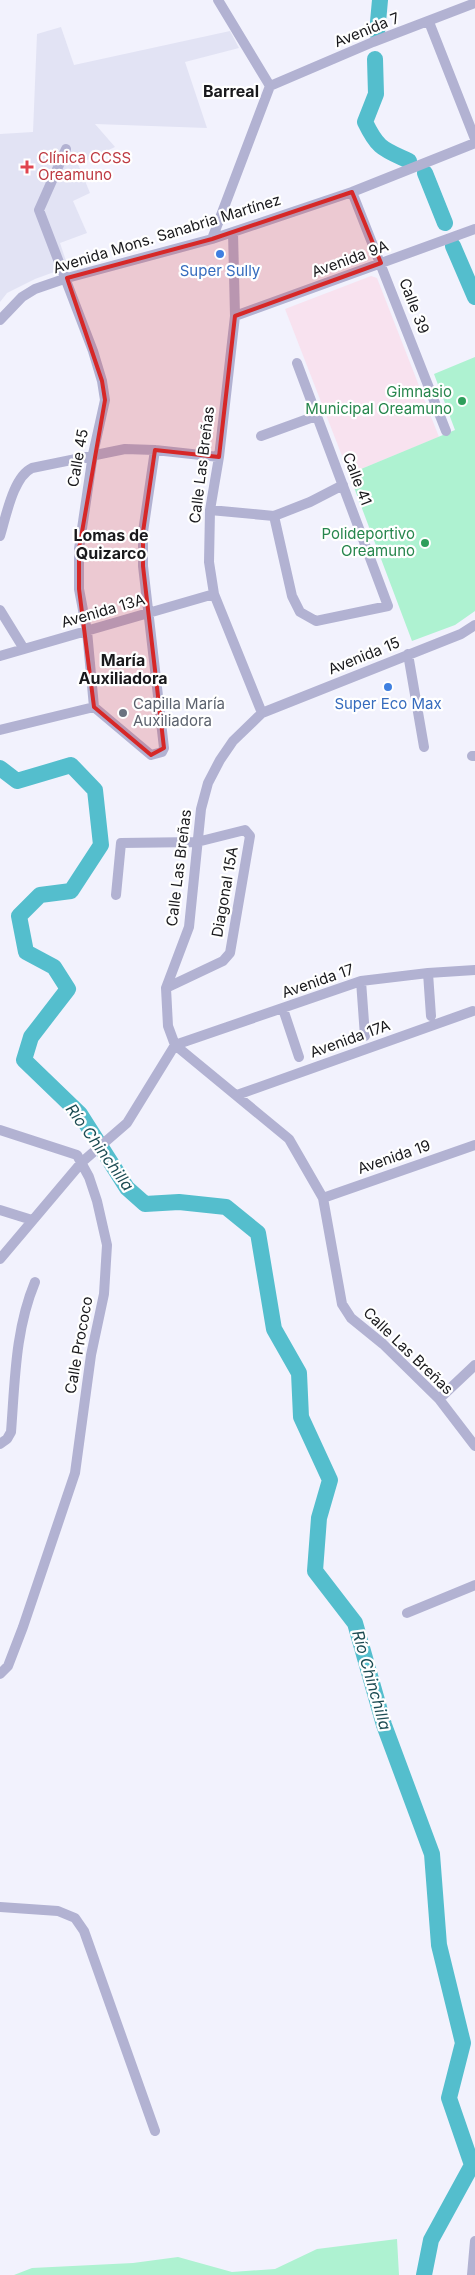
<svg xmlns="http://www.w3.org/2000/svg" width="475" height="2275" viewBox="0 0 475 2275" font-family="Inter,sans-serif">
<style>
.built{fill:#e2e3f4}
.education{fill:#f8e2ef}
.green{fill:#aef2d1}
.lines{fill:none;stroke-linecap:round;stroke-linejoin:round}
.river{stroke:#54becd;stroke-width:16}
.minor{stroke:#b2b2d2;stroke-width:10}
.marked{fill:#d62828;fill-opacity:0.2;stroke:#d62828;stroke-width:4;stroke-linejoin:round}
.health-dot{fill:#e0444e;stroke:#fff;stroke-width:2}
.shop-dot{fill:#3f7fe0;stroke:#fff;stroke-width:2}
.leisure-dot{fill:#2e9e5b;stroke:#fff;stroke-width:2}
.worship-dot{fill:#6b7280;stroke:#fff;stroke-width:2}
.labels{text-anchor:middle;stroke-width:4.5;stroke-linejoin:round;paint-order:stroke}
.street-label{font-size:15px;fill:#19191c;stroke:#fff}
.health-label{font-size:15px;fill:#be3a42;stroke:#fff;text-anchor:start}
.shop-label{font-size:15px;fill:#366cbe;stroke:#fff}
.leisure-label{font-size:15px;fill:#27864d;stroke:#fff;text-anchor:end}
.worship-label{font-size:15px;fill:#5b616d;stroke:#fff;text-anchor:start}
.neighbourhood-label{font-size:16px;font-weight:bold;fill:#19191c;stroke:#fff}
.water-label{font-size:16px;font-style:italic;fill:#1d4c53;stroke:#fff}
</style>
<rect width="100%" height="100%" fill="#f2f2fd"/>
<path class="built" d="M61 27 74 65 230 31 239 48 185 62 207 128 95 124 115 147 78 164 90 193 73 201 87 233 60 243 68 267 35 279 7 293 0 302V134L33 132 37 34Z"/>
<path class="education" d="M371 276 377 278 439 437 349 474 285 309Z"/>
<path class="green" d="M475 357V611L455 625 412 641 349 474 455 430 434 374Z
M397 2239 399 2275H14L32 2268 133 2263 178 2257 232 2272 275 2269 317 2249Z"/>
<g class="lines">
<path class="river" d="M377 33 380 0
M375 59 376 94 365 122C378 149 383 149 409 161
M425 173 445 223
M453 246 475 297
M0 768 17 781 71 765 95 790 101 845 71 891 40 895 19 916 26 952 54 967 68 989 31 1037 24 1060 80 1114 127 1188 145 1204 179 1202 226 1207 258 1233 274 1329 299 1373 301 1417 330 1480 319 1518 315 1571 355 1623 384 1725 432 1854 439 1945 463 2043 449 2098 472 2165 431 2240 424 2275"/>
<path class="minor" d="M218 0 270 86
M429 22 475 139
M270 86 373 42 475 3
M66 149 39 210 93 351 102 381 105 400 93 454 79 549V589L87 631 94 707 151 755 162 752 164 748 143 566V532L155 450
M352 192 446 431
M233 232 235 316 219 457 210 510 209 562 214 594 262 713
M212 239 270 86
M235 316 475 229
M0 320 22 297 35 289 67 278 212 239 352 192 475 143
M261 436 316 416
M210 510 274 516 310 502 343 485
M274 516 292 596 300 612 316 621 388 606 297 363
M0 536C6 517 13 477 32 468L125 449 155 450 219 457
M0 610 24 649
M475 625 461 634 262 713 233 741 220 760 208 783 201 809 189 927 166 988 168 1026 175 1045 289 1139 323 1198 342 1304 351 1318 383 1344 439 1399 475 1446
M408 654 424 747
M0 656 214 594
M0 730 94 707
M472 756H475
M116 895 121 843 197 842 245 830 250 836 230 953 223 961 166 988
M428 973 431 1016
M361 981 365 1036
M283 1009 299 1057
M175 1045 361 981 428 973 475 970
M237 1095 473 1011
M0 1130 77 1155 89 1177 97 1201 107 1245 104 1294 91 1355 75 1473 23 1627 8 1666 0 1674
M323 1198 475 1145
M0 1210 32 1220
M0 1259 82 1162 127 1123 175 1045
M439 1399 475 1365
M0 1444 7 1439 11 1432C15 1381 15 1330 35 1282
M407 1613 475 1585
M0 1907 58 1911 75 1918 84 1931 155 2131
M472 2275 475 2241"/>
</g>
<path class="marked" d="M352 192 381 263 235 316 219 457 155 450 143 532V566L164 748 151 755 94 707 79 589V549L105 400 102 381 67 278 212 239Z"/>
<path class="health-dot" d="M24.5 159.5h5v5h5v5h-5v5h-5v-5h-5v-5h5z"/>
<g class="shop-dot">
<circle cx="220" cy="254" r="5"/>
<circle cx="388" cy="687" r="5"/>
</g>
<g class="leisure-dot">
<circle cx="462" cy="401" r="5"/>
<circle cx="425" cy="543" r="5"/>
</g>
<circle class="worship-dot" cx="123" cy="713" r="5"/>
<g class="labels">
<g class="street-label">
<text transform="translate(367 30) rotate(-22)" y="5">Avenida 7</text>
<text transform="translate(167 234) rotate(-17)" y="5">Avenida Mons. Sanabria Martínez</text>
<text transform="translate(350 259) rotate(-20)" y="5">Avenida 9A</text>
<text transform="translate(414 306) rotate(69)" y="5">Calle 39</text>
<text transform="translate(78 458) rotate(-80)" y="5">Calle 45</text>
<text transform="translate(202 465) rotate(-83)" y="5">Calle Las Breñas</text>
<text transform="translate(357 479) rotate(69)" y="5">Calle 41</text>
<text transform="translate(103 611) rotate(-16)" y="5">Avenida 13A</text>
<text transform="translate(364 656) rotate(-22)" y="5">Avenida 15</text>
<text transform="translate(179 868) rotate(-83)" y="5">Calle Las Breñas</text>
<text transform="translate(225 892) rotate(-80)" y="5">Diagonal 15A</text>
<text transform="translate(318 981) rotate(-19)" y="5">Avenida 17</text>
<text transform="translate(350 1039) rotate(-20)" y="5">Avenida 17A</text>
<text transform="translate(394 1157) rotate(-19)" y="5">Avenida 19</text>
<text transform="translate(79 1345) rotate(-80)" y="5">Calle Prococo</text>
<text transform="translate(408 1351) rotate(44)" y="5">Calle Las Breñas</text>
</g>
<g class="health-label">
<text x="38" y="163">Clínica CCSS<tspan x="38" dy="17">Oreamuno</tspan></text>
</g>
<g class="shop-label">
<text x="220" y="276">Super Sully</text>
<text x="388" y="709">Super Eco Max</text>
</g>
<g class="leisure-label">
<text x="452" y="397">Gimnasio<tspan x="452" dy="17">Municipal Oreamuno</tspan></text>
<text x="415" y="539">Polideportivo<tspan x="415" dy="17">Oreamuno</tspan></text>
</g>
<g class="worship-label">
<text x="133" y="709">Capilla María<tspan x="133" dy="17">Auxiliadora</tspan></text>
</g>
<g class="neighbourhood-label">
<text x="231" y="97">Barreal</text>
<text x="111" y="541">Lomas de<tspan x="111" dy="18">Quizarco</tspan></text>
<text x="123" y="666">María<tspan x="123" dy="18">Auxiliadora</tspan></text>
</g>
<g class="water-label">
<text transform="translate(100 1147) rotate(54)" y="6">Río Chinchilla</text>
<text transform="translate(372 1680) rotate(74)" y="6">Río Chinchilla</text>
</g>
</g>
</svg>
